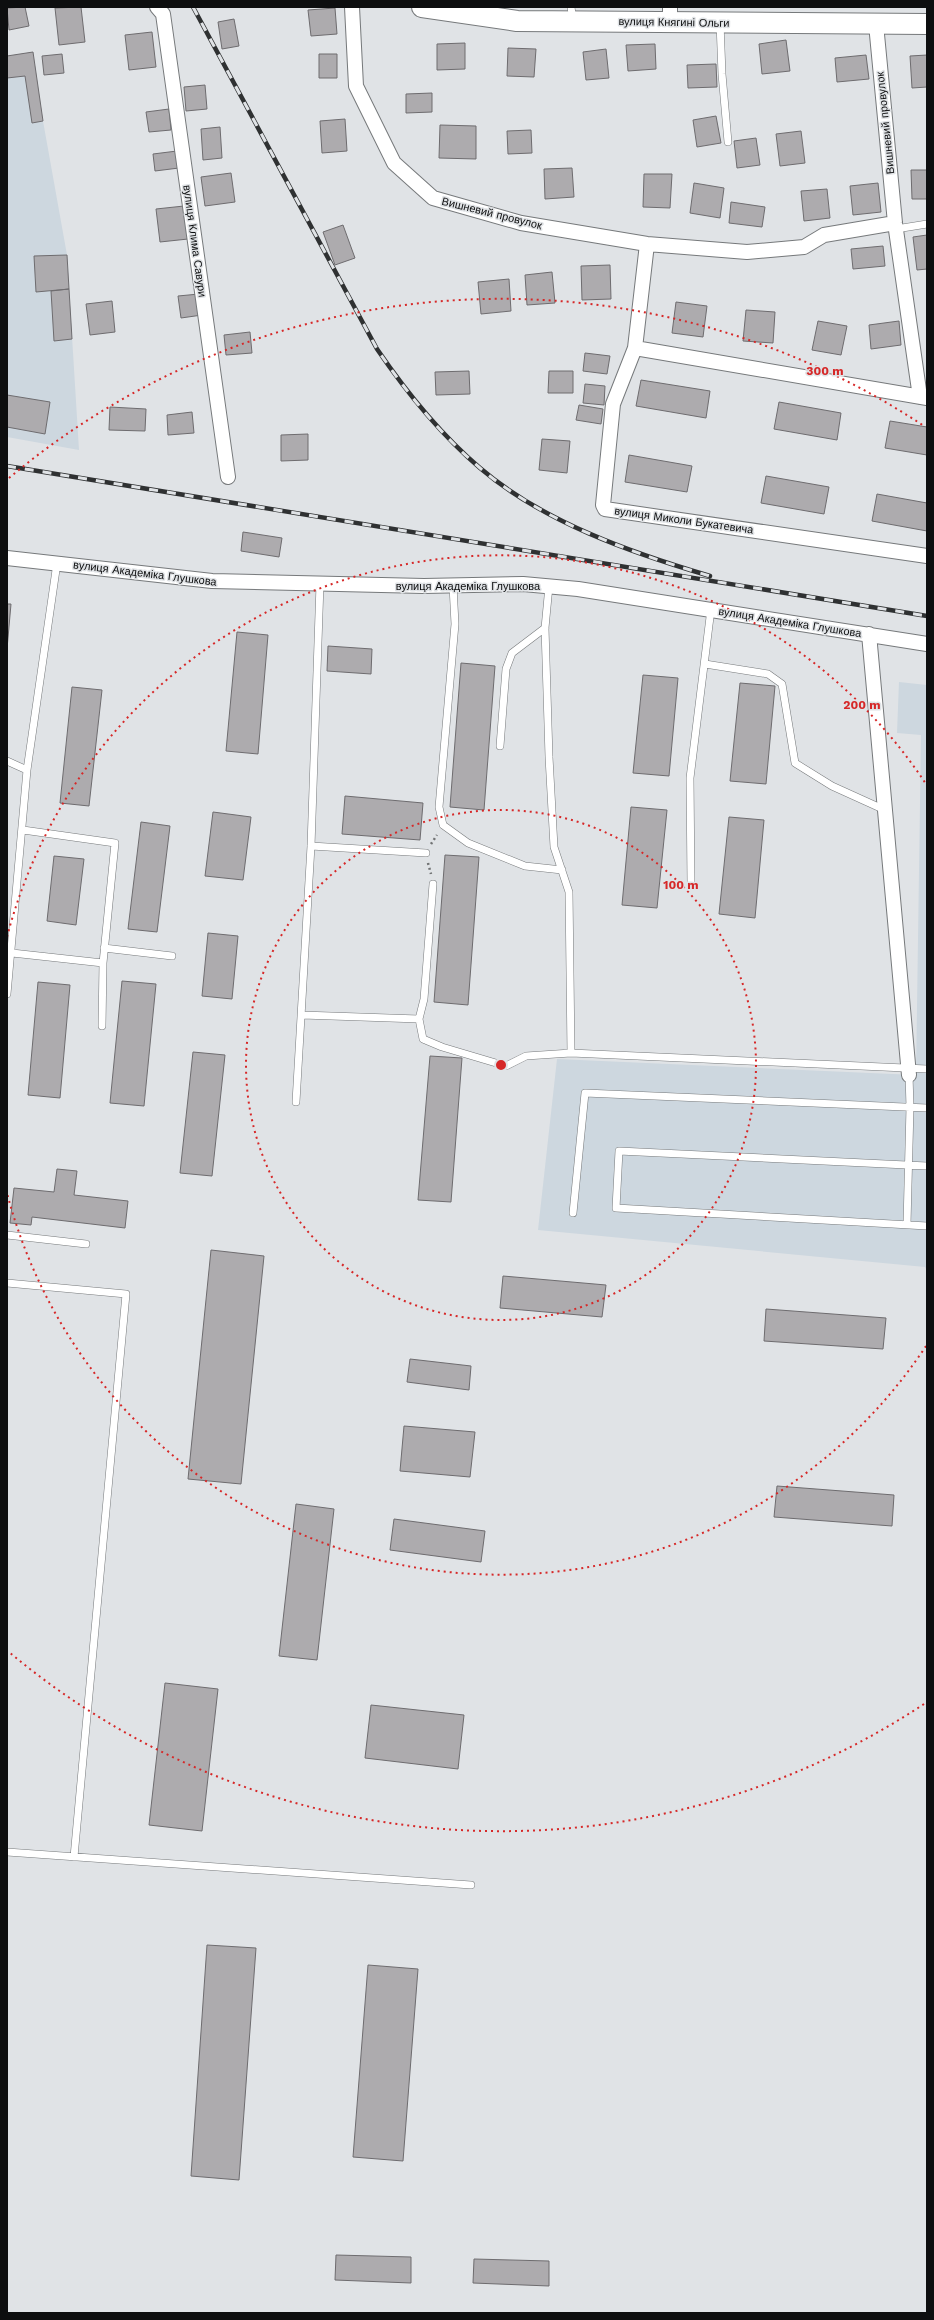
<svg xmlns="http://www.w3.org/2000/svg" width="934" height="2320" viewBox="0 0 934 2320" font-family="'Work Sans',sans-serif">
<style>
.built{fill:#cdd7df}
.building{fill:#adabae;stroke:#6e6c6f}
.lines{fill:none;stroke-linecap:round;stroke-linejoin:round}
.lane-casing{stroke:#76797b;stroke-width:8}
.street-casing{stroke:#76797b;stroke-width:16}
.secondary-casing{stroke:#76797b;stroke-width:22}
.path{stroke:#707273;stroke-width:2.5;stroke-dasharray:2 3;stroke-linecap:butt}
.lane{stroke:#fff;stroke-width:7}
.street{stroke:#fff;stroke-width:14}
.secondary{stroke:#fff;stroke-width:20}
.rail-casing{stroke:#2f3132;stroke-width:4.5}
.rail{stroke:#e0e3e6;stroke-width:3;stroke-dasharray:9;stroke-linecap:butt}
.ring{fill:none;stroke:#d62828;stroke-width:2;stroke-dasharray:2 4}
.labels{text-anchor:middle;stroke-width:3;stroke-linejoin:round;paint-order:stroke}
.street-label{font-size:11px;fill:#0d0e0f;stroke:#e0e3e6}
.centre{fill:#d62828;stroke:#e0e3e6;stroke-width:2}
.ring-label{font-size:12px;text-anchor:middle;font-weight:bold;fill:#d62828;stroke:#e0e3e6;stroke-width:3;stroke-linejoin:round;paint-order:stroke}
</style>
<rect width="100%" height="100%" fill="#e0e3e6"/>
<path class="built" d="M33 52 43 121 67 255 79 450 7 437V56Z
M899 682 927 685V1271L925 1267 538 1230 557 1059 916 1075 921 735 897 733Z"/>
<path class="building" d="M25 7 29 26 9 30 7 8Z
M81 7 85 42 59 45 55 8Z
M335 8 337 34 311 36 308 10Z
M234 19 239 46 222 49 218 22Z
M152 32 156 67 129 70 125 35Z
M786 40 790 71 762 74 759 44Z
M465 43V69L437 70V44Z
M655 44 656 69 628 71 626 45Z
M508 48 536 49 534 77 507 76Z
M606 49 609 78 586 80 583 52Z
M33 52 43 121 32 123 25 76 7 78V56Z
M62 54 64 73 44 75 42 56Z
M319 54H337V78H319Z
M866 55 869 79 837 82 835 58Z
M927 55V87L912 88 910 56Z
M716 64 717 87 688 88 687 65Z
M205 85 207 109 186 111 184 87Z
M432 93V112L406 113V94Z
M169 109 171 130 149 132 146 112Z
M716 116 721 143 697 147 693 120Z
M345 119 347 151 322 153 320 121Z
M440 125 476 126V159L439 158Z
M220 127 222 158 203 160 201 129Z
M531 130 532 153 508 154 507 131Z
M801 131 805 163 780 166 776 134Z
M756 138 760 165 737 168 734 141Z
M177 151 179 168 155 171 153 154Z
M572 168 574 197 545 199 544 169Z
M911 170H927V199H912Z
M231 173 235 202 205 206 201 177Z
M644 174H672L670 208 643 207Z
M694 183 724 188 720 218 690 213Z
M878 183 881 212 853 215 850 186Z
M827 189 830 218 804 221 801 191Z
M731 202 765 207 762 227 729 223Z
M184 206 188 239 160 242 156 209Z
M343 225 355 258 335 265 323 232Z
M927 235V269L917 270 913 237Z
M883 246 885 266 853 269 851 249Z
M67 255 69 289 36 292 34 256Z
M610 265 611 299 582 300 581 266Z
M552 272 555 303 527 305 525 275Z
M509 279 511 311 481 314 478 282Z
M69 289 72 339 54 341 51 291Z
M199 294 202 315 181 318 178 296Z
M112 301 115 332 90 335 86 304Z
M676 302 707 306 703 337 672 333Z
M746 310 775 312 773 343 743 341Z
M818 321 847 326 841 355 812 350Z
M899 321 901 345 871 349 869 325Z
M250 332 252 353 226 355 224 335Z
M585 353 610 356 607 374 583 371Z
M469 371 470 394 436 395 435 372Z
M549 371H573V393H548Z
M641 380 710 391 706 418 636 406Z
M585 384 605 386 604 405 583 403Z
M7 395 50 402 45 434 7 427Z
M779 402 841 413 837 440 774 429Z
M579 405 603 409 601 424 576 420Z
M110 407 146 409 145 431 109 430Z
M192 412 194 433 168 435 167 415Z
M890 421 927 427V455L885 448Z
M308 434V460L281 461V435Z
M542 439 570 441 567 473 539 470Z
M629 455 692 466 687 492 625 482Z
M766 476 829 487 824 514 761 503Z
M877 494 927 503V531L872 521Z
M243 532 282 538 279 557 241 551Z
M7 604H11L7 649Z
M237 632 268 635 258 754 226 751Z
M328 646 372 649 371 674 327 671Z
M461 663 495 666 484 810 450 807Z
M643 675 678 678 669 776 633 773Z
M740 683 775 686 766 784 730 781Z
M72 687 102 690 89 806 60 803Z
M345 796 423 803 420 840 342 834Z
M631 807 667 810 657 908 622 905Z
M213 812 251 817 243 880 205 876Z
M729 817 764 820 755 918 719 914Z
M141 822 170 826 157 932 128 929Z
M445 855 479 857 468 1005 434 1002Z
M54 856 84 859 76 925 47 921Z
M208 933 238 936 232 999 202 996Z
M122 981 156 984 144 1106 110 1103Z
M38 982 70 985 60 1098 28 1095Z
M193 1052 225 1055 212 1176 180 1173Z
M430 1056 462 1058 451 1202 418 1200Z
M57 1169 77 1171 74 1195 128 1201 125 1228 32 1217 31 1225 10 1223 14 1188 54 1192Z
M211 1250 264 1256 241 1484 188 1479Z
M503 1276 606 1285 602 1317 500 1308Z
M766 1309 886 1318 883 1349 764 1341Z
M410 1359 471 1366 469 1390 407 1382Z
M404 1426 475 1432 470 1477 400 1471Z
M777 1486 894 1495 892 1526 774 1517Z
M296 1504 334 1509 317 1660 279 1656Z
M394 1519 485 1531 481 1562 390 1550Z
M165 1683 218 1689 202 1831 149 1825Z
M371 1705 464 1715 458 1769 365 1758Z
M207 1945 256 1948 239 2180 191 2176Z
M368 1965 418 1969 403 2161 353 2157Z
M336 2255 411 2257V2283L335 2280Z
M474 2259 549 2261V2286L473 2283Z"/>
<g class="lines">
<defs>
<path id="lane" d="M571 7 573 21
M720 23 722 74 728 142
M896 229 927 224
M453 586 455 624 439 807 443 825 468 843 525 866 562 870
M549 586 545 628 549 757 554 847 569 892 571 1053
M705 664 768 674 782 684 795 763 832 786 885 810
M500 746 506 669 512 653 545 628
M7 761 27 770
M23 830 115 843 103 963 102 1026
M311 846 426 853
M691 884 690 778 711 609
M104 948 172 956
M12 953 103 963
M7 994 27 770 57 563
M302 1015 419 1019 424 999 433 884
M419 1019 423 1039 442 1047 506 1066 526 1056 571 1053 927 1069
M296 1102 311 846 320 584
M927 1166 619 1151 616 1208 927 1226
M573 1213 585 1093 927 1108
M907 1224 910 1107 909 1075
M7 1235 86 1244
M7 1283 126 1294 74 1857
M7 1852 471 1885"/>
<path id="street" d="M157 7 163 14 228 477
M352 7 356 86 394 163 433 198 521 223 647 244 747 252 804 247 824 235 895 223
M670 23V7
M876 24 895 223 920 397
M647 244 635 348 927 398
M635 348 613 404 603 505 605 509 927 556
M7 558 212 581 424 586 523 584 578 589 927 644
M869 634 909 1075"/>
<path id="secondary" d="M422 7 517 21 927 24"/>
</defs>
<use href="#lane" class="lane-casing"/>
<use href="#street" class="street-casing"/>
<use href="#secondary" class="secondary-casing"/>
<path class="path" d="M431 844 437 835
M428 863 431 874"/>
<use href="#lane" class="lane"/>
<use href="#street" class="street"/>
<use href="#secondary" class="secondary"/>
<defs>
<path id="rail" d="M193 7 377 349C407 393 439 433 480 468 543 522 632 553 710 576
M7 466 927 616"/>
</defs>
<use href="#rail" class="rail-casing"/>
<use href="#rail" class="rail"/>
</g>
<g class="ring">
<circle cx="501" cy="1065" r="255"/>
<path d="M926 1346A510 510 0 0 1 7 1193M7 937A510 510 0 0 1 926 784"/>
<path d="M924 1704A766 766 0 0 1 9 1652M9 478A766 766 0 0 1 924 426"/>
</g>
<g class="labels">
<g class="street-label">
<text transform="translate(674 22) rotate(1)" y="4">вулиця Княгині Ольги</text>
<text transform="translate(885 123) rotate(-96)" y="4">Вишневий провулок</text>
<text transform="translate(492 213) rotate(14)" y="4">Вишневий провулок</text>
<text transform="translate(195 241) rotate(82)" y="4">вулиця Клима Савури</text>
<text transform="translate(684 520) rotate(8)" y="4">вулиця Миколи Букатевича</text>
<text transform="translate(145 573) rotate(7)" y="4">вулиця Академіка Глушкова</text>
<text x="468" y="590">вулиця Академіка Глушкова</text>
<text transform="translate(790 622) rotate(9)" y="4">вулиця Академіка Глушкова</text>
</g>
</g>
<circle cx="501" cy="1065" r="6" class="centre"/>
<g class="ring-label">
<text x="825" y="375">300 m</text>
<text x="862" y="709">200 m</text>
<text x="681" y="889">100 m</text>
</g>
<rect width="934" height="2320" fill="none" stroke="#0d0e0f" stroke-width="16"/>
</svg>
